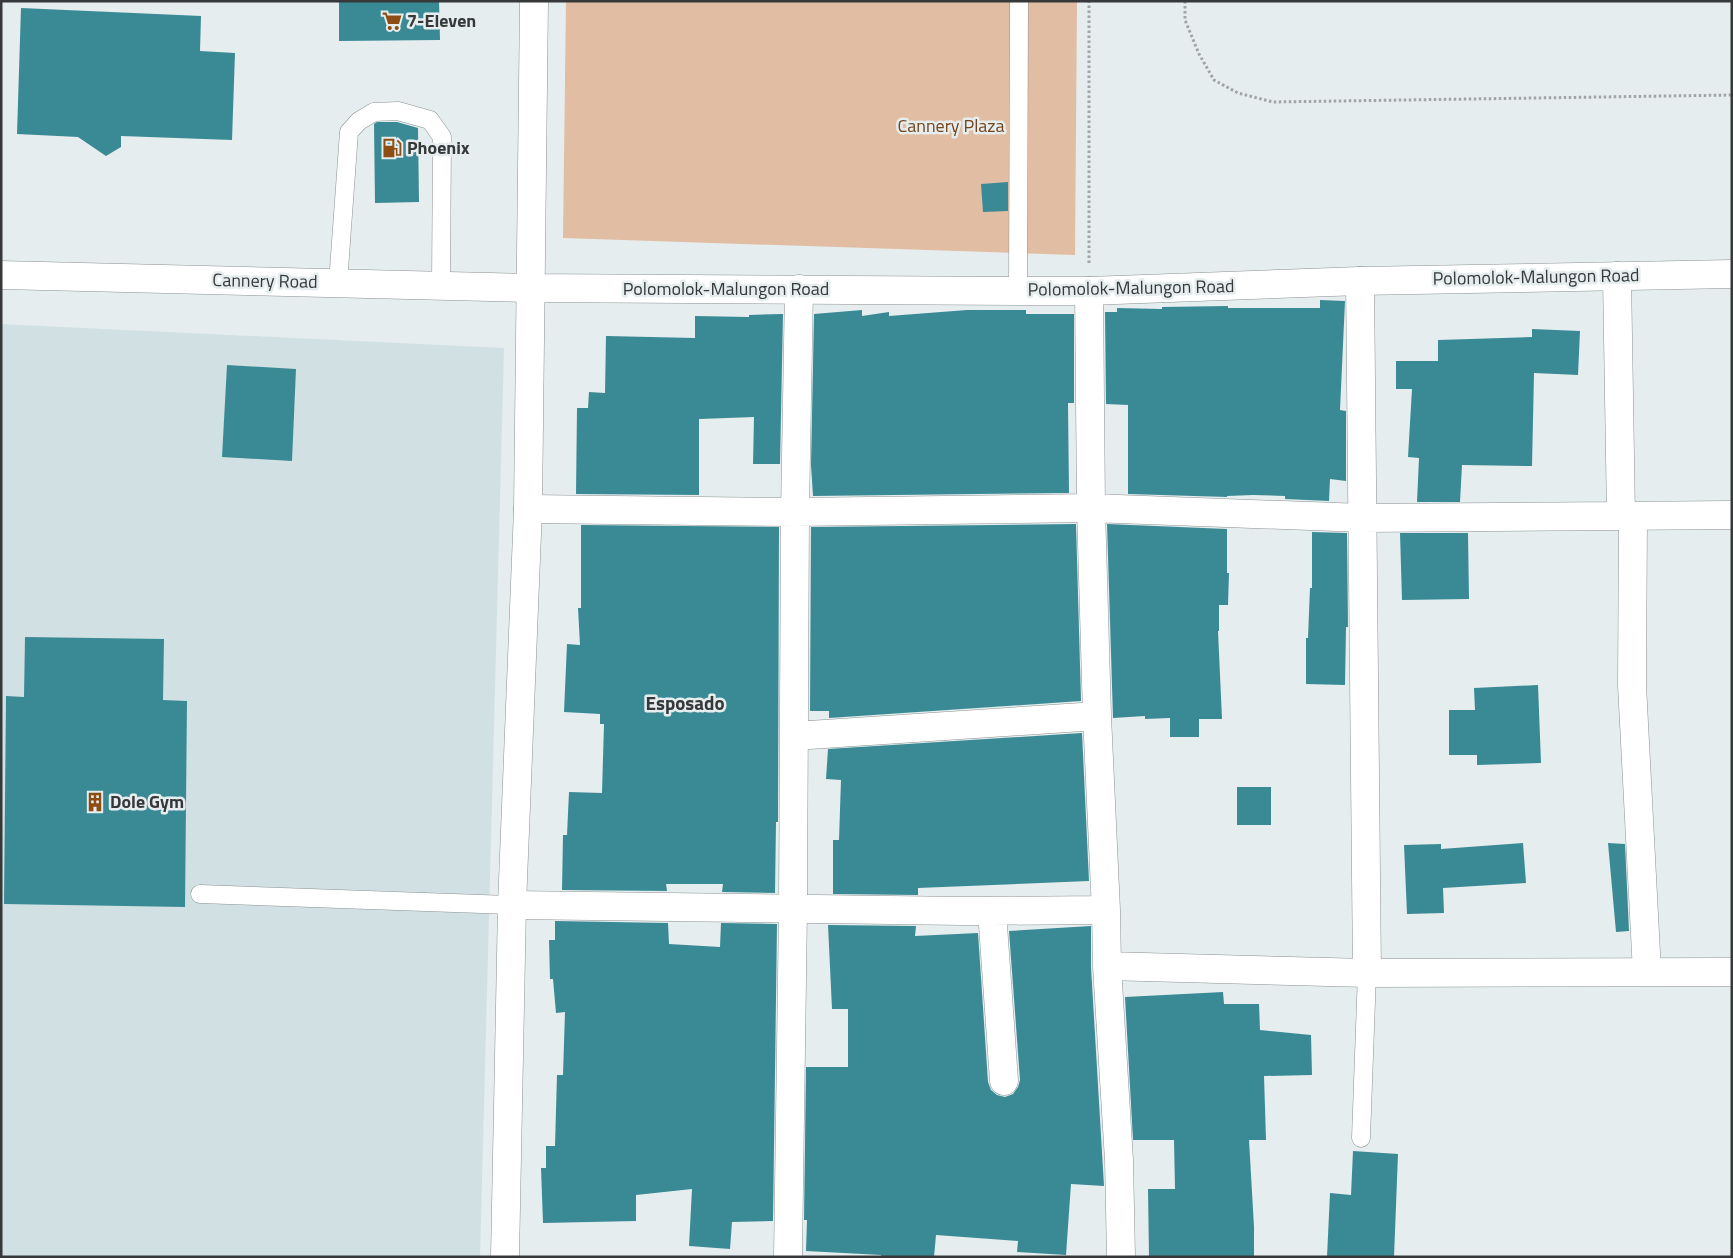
<svg xmlns="http://www.w3.org/2000/svg" width="1733" height="1258" viewBox="0 0 1733 1258" font-family="'Titillium Web',sans-serif">
<style>
.built{fill:#d1e1e3}
.green{fill:#e1bda3}
.building{fill:#3a8a95}
.lines{fill:none;stroke-linecap:round;stroke-linejoin:round}
.lane-casing{stroke:#8c9293;stroke-width:19}
.street-casing{stroke:#8c9293;stroke-width:29}
.secondary-casing{stroke:#8c9293;stroke-width:29}
.path{stroke:#9fa4a5;stroke-width:3;stroke-dasharray:2.5 2.5;stroke-linecap:butt}
.lane{stroke:#fff;stroke-width:18}
.street{stroke:#fff;stroke-width:28}
.secondary{stroke:#fff;stroke-width:28}
.labels{text-anchor:middle;stroke-width:5;stroke-linejoin:round;paint-order:stroke}
.poi-label{font-size:18px;font-weight:bold;fill:#363839;stroke:#e6edee;text-anchor:start}
.park-label{font-size:18px;fill:#74441a;stroke:#e6edee}
.street-label{font-size:18px;fill:#363839;stroke:#e6edee}
.neighbourhood-label{font-size:19px;font-weight:bold;fill:#363839;stroke:#e6edee}
</style>
<rect width="100%" height="100%" fill="#e6edee"/>
<path class="built" d="M1 324 504 348 480 1257H1Z"/>
<path class="green" d="M566 1H1077L1075 255 563 238Z"/>
<path class="building" d="M339 1H439L440 40 339 41Z
M21 8 201 16 200 51 235 53 232 140 121 136V147L106 156 78 137 17 134Z
M377 122H397L418 128 419 202 375 203 374 124Z
M1008 182V211L983 212 981 184Z
M1320 300 1345 301 1340 410 1346 411V481L1330 479 1329 501 1285 499V496L1253 495 1227 496V497L1128 494V405L1106 404 1105 312H1117V308L1162 309V307L1228 306V308H1320Z
M862 310V316L889 312V316L967 310H1026V314H1074V403H1068L1069 493 813 496 811 465 814 314Z
M783 314 780 464H753L754 417 699 419V495L576 494 577 408H588L589 392 605 393 606 336 695 338V316L749 317V315Z
M1532 329 1580 331 1578 375 1534 373 1532 466 1462 465 1460 502H1417L1419 458 1408 457 1412 389H1396V361H1438V340L1532 337Z
M227 365 296 369 292 461 222 457Z
M1076 524 1081 701 829 718V711H810L811 527Z
M1107 524 1227 529V573H1229L1228 605H1219V631H1218L1222 719H1199V737H1170V718L1145 719V716L1113 718Z
M581 525 779 527 778 822H776L775 893 722 892 723 884H666L667 891 562 890 563 835H567L569 792 602 793 604 724H600V714L564 712 567 644 580 645 578 608H581Z
M1312 532 1347 533 1348 627H1346L1345 685 1306 684V638H1308L1310 588H1312Z
M1400 533H1468L1469 599 1402 600Z
M25 637 164 639 163 700 187 701 185 907 4 904 6 696 24 697Z
M1538 685 1541 763 1477 765V755H1449V710H1475L1474 688Z
M1082 733 1089 881 918 888V895L833 894V840H839L841 780 826 779 828 749Z
M1237 787H1271V825H1237Z
M1523 843 1526 883 1443 888 1444 913 1407 914 1404 845 1441 844V849Z
M1608 843 1625 844 1629 931 1616 932Z
M555 921 668 923 669 944 720 947 721 923 777 924 773 1221 732 1222 730 1249 689 1246 692 1189 636 1195V1221L543 1223 541 1168H546V1146H555L557 1075H563L565 1012 556 1013 553 979H550L549 940H555Z
M828 925 916 926 915 936 978 933 988 1082 991 1090 997 1095 1005 1097 1013 1094 1018 1087 1020 1080 1009 931 1091 926V967L1104 1186 1071 1184 1066 1255 1017 1252 1018 1241 936 1235 934 1257H881V1255L806 1251 807 1220H804L806 1067H848V1009H832Z
M1223 992 1224 1004H1259L1260 1030 1311 1035 1312 1075 1264 1076 1266 1140H1249L1254 1227V1257H1149L1148 1189H1175L1174 1140H1133L1125 997Z
M1353 1151 1398 1154 1394 1257H1327L1330 1193 1351 1195Z"/>
<g class="lines">
<defs>
<path id="lane" d="M338 283 349 132 359 121 374 112 398 111 430 120 442 137 441 285
M1018 291 1019 1
M200 894 512 905
M1361 1138 1367 973"/>
<path id="street" d="M1617 276 1621 516
M1360 281 1367 973 1732 972
M1089 291 1091 508 1097 716 1106 910 1107 966 1119 1160 1121 1257
M528 509 795 512 1091 508 1363 518 1732 515
M1633 516 1632 685 1647 972
M794 736 1097 716
M512 905 963 911 1106 910
M992 911 1004 1081
M1107 966 1367 973
M788 1257 793 909 795 512 799 289"/>
<path id="secondary" d="M1 275 530 288 1018 291H1089L1360 281 1732 274
M505 1257 512 905 528 509 534 1"/>
</defs>
<use href="#lane" class="lane-casing"/>
<use href="#street" class="street-casing"/>
<use href="#secondary" class="secondary-casing"/>
<path class="path" d="M1185 1V20L1199 54 1214 80 1238 93 1273 102 1732 95
M1089 263V1"/>
<use href="#lane" class="lane"/>
<use href="#street" class="street"/>
<use href="#secondary" class="secondary"/>
</g>
<defs>
<symbol id="supermarket-bare" viewBox="-9 -9 18 18"><path d="M-6-5.5h2.5l.6 2H6L4.5 2H-2.5L-4.4-4H-6ZM-1.5 3.2a1.3 1.3 0 1 0 .1 0ZM3 3.2a1.3 1.3 0 1 0 .1 0Z" fill="#8c4e12" stroke="#e6edee" stroke-width="2.5" paint-order="stroke"/></symbol>
<symbol id="fuel-bare" viewBox="-9 -9 18 18"><path d="M-5.5-6h7V0h2V4h1.3V-2.5L3-4.5l.8-.8L6-3V5H2.5V1h-1V6h-7ZM-4.2-4.7v3.2H.2V-4.7Z" fill="#8c4e12" stroke="#e6edee" stroke-width="2.5" paint-order="stroke"/></symbol>
<symbol id="building-bare" viewBox="-9 -9 18 18"><path d="M-4-6H4V6H1V3H-1V6H-4ZM-2.5-4.3h1.7v1.8h-1.7ZM.8-4.3h1.7v1.8H.8ZM-2.5-1h1.7V.8h-1.7ZM.8-1h1.7V.8H.8Z" fill="#8c4e12" stroke="#e6edee" stroke-width="2.5" paint-order="stroke"/></symbol>
</defs>
<g fill-rule="evenodd">
<use href="#supermarket-bare" x="378" y="7" width="28" height="28"/>
<use href="#fuel-bare" x="378" y="134" width="28" height="28"/>
<use href="#building-bare" x="81" y="788" width="28" height="28"/>
</g>
<g class="labels">
<g class="poi-label">
<text x="407" y="27">7-Eleven</text>
<text x="407" y="154">Phoenix</text>
<text x="110" y="808">Dole Gym</text>
</g>
<g class="park-label">
<text x="951" y="132">Cannery Plaza</text>
</g>
<g class="street-label">
<text transform="translate(1536 277) rotate(-1)" y="6">Polomolok-Malungon Road</text>
<text transform="translate(265 281) rotate(1)" y="6">Cannery Road</text>
<text transform="translate(1131 288) rotate(-1)" y="6">Polomolok-Malungon Road</text>
<text x="726" y="295">Polomolok-Malungon Road</text>
</g>
<g class="neighbourhood-label">
<text x="685" y="710">Esposado</text>
</g>
</g>
<rect width="1733" height="1258" fill="none" stroke="#363839" stroke-width="5"/>
</svg>
